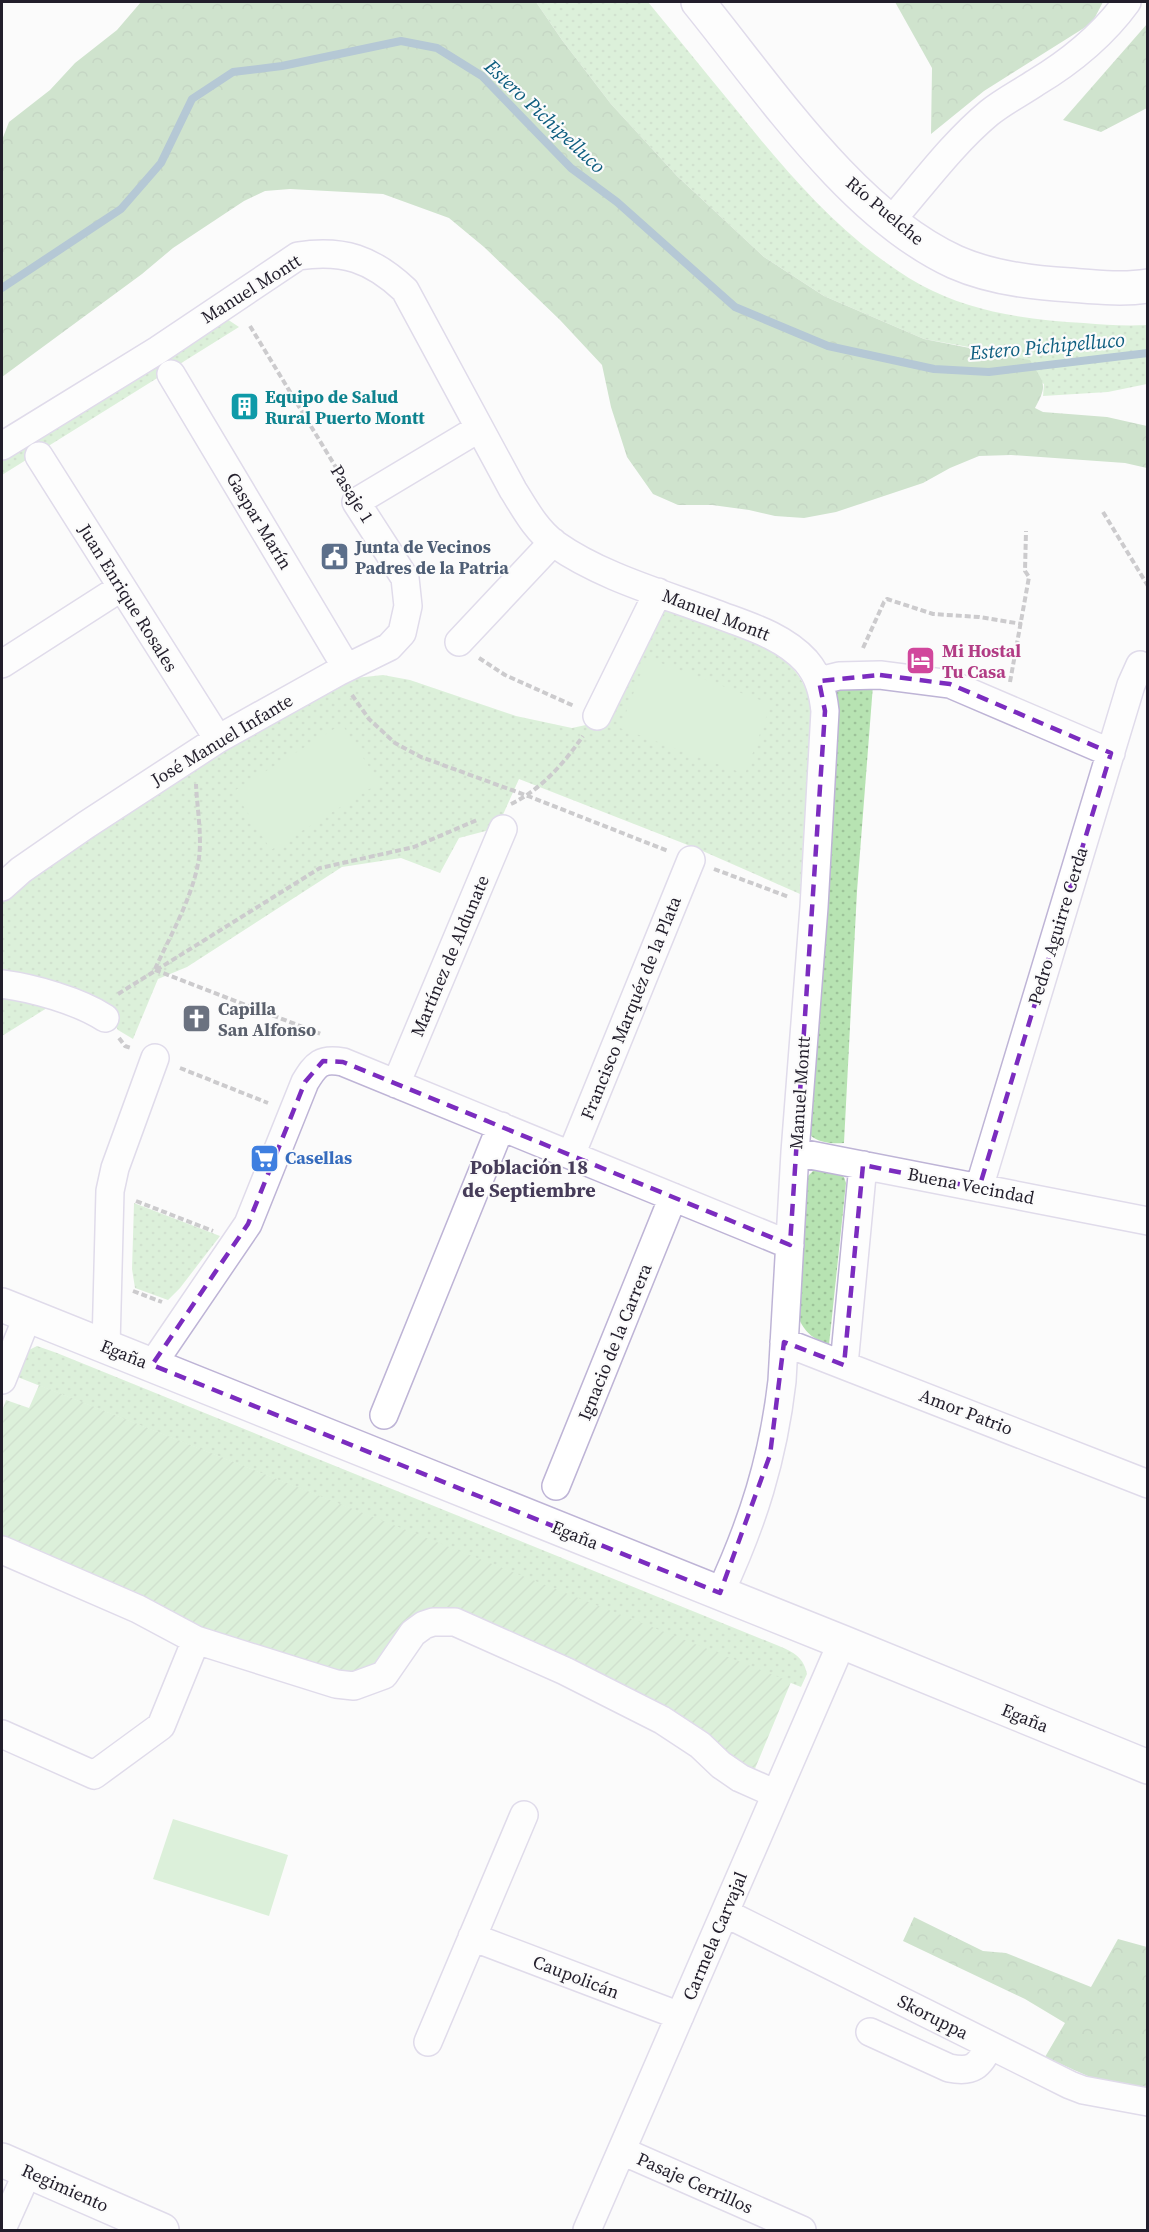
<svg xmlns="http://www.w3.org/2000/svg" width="1149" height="2232" viewBox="0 0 1149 2232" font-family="'Source Serif 4',serif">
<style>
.grass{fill:url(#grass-dots)}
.forest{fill:url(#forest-crowns)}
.garden{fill:url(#garden-furrows)}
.pitch{fill:#b7e3b2}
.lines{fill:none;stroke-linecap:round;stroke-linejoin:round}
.stream{stroke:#5f8aa6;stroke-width:8}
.minor-casing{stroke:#beb4d6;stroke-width:30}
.major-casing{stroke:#beb4d6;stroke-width:36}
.path{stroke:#929096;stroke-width:4;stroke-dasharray:6 3;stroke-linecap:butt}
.minor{stroke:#fff;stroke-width:27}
.major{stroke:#fff;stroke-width:33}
.marked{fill:none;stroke:#7b2cbf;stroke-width:4.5;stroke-dasharray:12 8;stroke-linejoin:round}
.labels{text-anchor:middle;stroke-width:4.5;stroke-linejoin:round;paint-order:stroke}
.street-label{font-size:18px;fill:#221e2b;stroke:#fbfbfb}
.culture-label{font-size:18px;font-weight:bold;fill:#0d838f;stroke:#fbfbfb;text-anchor:start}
.service-label{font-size:18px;font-weight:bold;fill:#4e5e75;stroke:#fbfbfb;text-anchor:start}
.hotel-label{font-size:18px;font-weight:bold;fill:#b23c85;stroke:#fbfbfb;text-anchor:start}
.worship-label{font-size:18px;font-weight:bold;fill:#5b616d;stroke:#fbfbfb;text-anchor:start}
.shop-label{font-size:18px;font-weight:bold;fill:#366cbe;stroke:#fbfbfb;text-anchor:start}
.water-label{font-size:20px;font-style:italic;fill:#0d5d7f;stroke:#fbfbfb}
.neighbourhood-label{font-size:20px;font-weight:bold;fill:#463c59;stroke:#fbfbfb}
</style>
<defs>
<pattern id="grass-dots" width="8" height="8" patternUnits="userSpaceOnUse" patternTransform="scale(1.5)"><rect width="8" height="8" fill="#b7e3b2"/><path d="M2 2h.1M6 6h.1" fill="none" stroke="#9dc299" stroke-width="1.8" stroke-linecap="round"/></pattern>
<pattern id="forest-crowns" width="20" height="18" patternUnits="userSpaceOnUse" patternTransform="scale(1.5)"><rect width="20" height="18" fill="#9ac596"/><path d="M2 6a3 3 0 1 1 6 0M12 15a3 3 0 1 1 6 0" fill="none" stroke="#84a981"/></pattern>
<pattern id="garden-furrows" width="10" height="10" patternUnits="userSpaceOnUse" patternTransform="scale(1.5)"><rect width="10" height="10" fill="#b7e3b2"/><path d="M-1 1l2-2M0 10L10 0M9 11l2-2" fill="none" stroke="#9dc299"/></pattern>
</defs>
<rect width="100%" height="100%" fill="#fbfbfb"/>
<path class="grass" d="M536 2H648C677 37 705 72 734 107 788 174 846 243 921 285 971 312 1028 320 1084 323 1105 325 1126 326 1147 325V384L1108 392 1043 396 1044 384 985 350 924 339 824 296 764 257 677 176 611 104 562 40Z
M227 319 239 327 2 475V458Z
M663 606 765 648C791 662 808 680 811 711L800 894 698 849 519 779 497 828 459 838 440 873 401 858 342 867 187 967 158 979 133 1039 118 1030 109 1017 63 998 2 1036V900L51 860 242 738 355 678 383 675 410 680 516 716 572 728 604 721Z
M846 683 873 685 857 891 844 1143C832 1144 819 1143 810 1135L822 911 837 690Z
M818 1170 837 1172 844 1177 846 1183 829 1345C814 1339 806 1334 799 1319L808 1176 813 1171Z
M134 1203 220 1236 180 1288 168 1300 135 1288 132 1269Z
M37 1346 57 1353 779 1646C794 1652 804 1658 807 1674L801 1687 15 1376 27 1351Z"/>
<path class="forest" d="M141 2H536L562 40 611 104 677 176 764 257 824 296 924 339 1030 360C1043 383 1049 383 1035 408L1043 412 1107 417 1147 426V468L1125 463 1011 455 979 456 950 468 923 483 836 512 804 518 775 516 749 510 712 505H678L653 494 627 457 611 407 602 365 560 320 484 247 449 218 383 194 290 189 265 191 244 201 173 248 142 274 2 377V140L9 122 50 90 75 63 117 30Z
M895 2H1103L1092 23 984 91 931 134 932 68Z
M1147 24V108L1101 132 1063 120Z
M914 1917 983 1951 1006 1953 1091 1987 1118 1939 1147 1947V2089L1090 2077 1045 2057 1065 2023 1025 1999 903 1941Z"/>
<path class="garden" d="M39 1385 791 1682 754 1771 453 1613 386 1660 349 1679 235 1643 2 1539V1411L6 1400 29 1408Z"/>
<path class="pitch" d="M647 658 771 704 745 774 620 728Z
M342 724 379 783 271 850 234 791Z
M173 1819 288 1855 269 1916 153 1879Z"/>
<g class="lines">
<path class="stream" d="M2 288 121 209 161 163 192 99 233 72 282 66 401 41 437 48 482 76 571 168 617 202 735 307 828 346 934 369 989 372 1148 353"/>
<defs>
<path id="minor" d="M891 221C923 184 952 144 989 113 1004 101 1020 93 1035 83 1070 62 1103 35 1127 2
M171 374 346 667
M2 446 158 350 298 256C343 249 372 259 405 290L513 490C525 509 536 530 555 544 603 578 668 595 722 616 752 627 784 637 806 661 819 676 823 693 825 711L814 907 795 1152 782 1381C773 1459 753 1522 720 1593
M39 456 218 739
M459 642 553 542
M2 664 122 587
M819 681 839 676 880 675 950 684 1111 753
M597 716 658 592
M2 887 21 870 86 825 218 739 338 672 389 647 402 633 408 606 405 578 356 502 478 429
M2 984C33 988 79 1001 105 1018
M396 1084 503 829
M795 1152 1148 1221
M571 1155 691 860
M979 1188 1131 685 1140 665
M784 1342 1148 1484
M106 1346 110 1191 115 1168 155 1058
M152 1365 248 1224 305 1082C316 1064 321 1058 343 1062L790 1245
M844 1365 863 1165
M2 1380 28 1315
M384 1415 501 1126
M556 1486 673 1197
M2 1550 138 1609 196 1640 336 1684 354 1686 384 1675 413 1633 424 1625 433 1622H455L565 1671 662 1720 700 1745 721 1765 740 1778 776 1794
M2 1734 94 1775 161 1726 196 1640
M725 1913 1070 2085 1083 2090 1148 2102
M472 1937 680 2016
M870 2032 949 2068C974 2073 978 2066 990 2046
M428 2042 524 1815
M622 2151 802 2230
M2 2229 28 2171
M587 2230 842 1642"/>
<path id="major" d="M698 2C768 88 852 215 955 262 991 278 1031 283 1070 285 1095 287 1123 290 1148 286
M2 1305 842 1642 1148 1767
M2 2160 162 2230"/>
</defs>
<use href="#minor" class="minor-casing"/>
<use href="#major" class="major-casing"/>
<path class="path" d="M250 326 343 479
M1103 512 1148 586
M863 648 884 602 887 599 933 614 979 617 1022 624
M479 658 505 675 574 706
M1010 682 1029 577 1025 571 1026 531
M352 695 369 719 395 743 421 757 528 796 668 851
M511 804C542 789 564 763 583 736
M714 869 789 897
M155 969C171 934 193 897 199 858 202 834 197 808 196 784
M155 970 321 1034
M118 994 320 868 414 847 477 820
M119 1038 125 1046 131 1048
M180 1068 268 1103
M136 1201 213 1231
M133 1291 162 1302"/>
<use href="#minor" class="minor"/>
<use href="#major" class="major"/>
</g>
<path d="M0 0H1149V2232H0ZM880 675 950 684 1111 753 979 1188 863 1165 844 1365 784 1342 770 1455 720 1593 152 1365 248 1224 305 1082 323 1061 343 1062 790 1245 825 711 819 681Z" fill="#fbfbfb" fill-opacity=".55" fill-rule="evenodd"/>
<path class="marked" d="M880 675 950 684 1111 753 979 1188 863 1165 844 1365 784 1342 770 1455 720 1593 152 1365 248 1224 305 1082 323 1061 343 1062 790 1245 825 711 819 681Z"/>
<defs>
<symbol id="building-square" viewBox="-11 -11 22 22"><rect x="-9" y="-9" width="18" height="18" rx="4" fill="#0f9aa8" stroke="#fbfbfb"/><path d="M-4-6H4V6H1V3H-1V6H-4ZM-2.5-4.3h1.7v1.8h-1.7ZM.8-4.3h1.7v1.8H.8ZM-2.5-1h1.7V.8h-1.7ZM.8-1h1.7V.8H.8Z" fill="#fff"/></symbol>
<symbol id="civic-square" viewBox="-11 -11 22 22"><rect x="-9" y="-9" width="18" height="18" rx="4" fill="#5c6f8a" stroke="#fbfbfb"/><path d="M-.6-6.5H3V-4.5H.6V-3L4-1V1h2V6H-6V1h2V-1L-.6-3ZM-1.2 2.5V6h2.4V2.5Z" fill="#fff"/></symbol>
<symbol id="hotel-square" viewBox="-11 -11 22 22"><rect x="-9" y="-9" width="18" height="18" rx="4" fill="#d1479c" stroke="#fbfbfb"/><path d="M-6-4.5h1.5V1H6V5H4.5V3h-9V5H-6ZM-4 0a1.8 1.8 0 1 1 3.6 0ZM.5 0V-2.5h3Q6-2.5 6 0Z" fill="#fff"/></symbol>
<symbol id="church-square" viewBox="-11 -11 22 22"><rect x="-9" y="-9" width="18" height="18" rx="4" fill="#6b7280" stroke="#fbfbfb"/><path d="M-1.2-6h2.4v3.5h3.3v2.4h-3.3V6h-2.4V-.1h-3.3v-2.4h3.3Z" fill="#fff"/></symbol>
<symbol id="supermarket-square" viewBox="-11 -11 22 22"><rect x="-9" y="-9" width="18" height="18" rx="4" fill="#3f7fe0" stroke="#fbfbfb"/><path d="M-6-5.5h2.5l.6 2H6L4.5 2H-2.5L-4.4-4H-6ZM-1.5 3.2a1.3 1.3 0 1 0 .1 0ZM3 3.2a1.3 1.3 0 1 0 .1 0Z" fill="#fff"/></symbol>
</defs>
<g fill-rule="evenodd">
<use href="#building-square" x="228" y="390" width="33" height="33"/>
<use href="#civic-square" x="318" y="540" width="33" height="33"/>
<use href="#hotel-square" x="904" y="644" width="33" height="33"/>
<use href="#church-square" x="180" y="1002" width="33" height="33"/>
<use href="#supermarket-square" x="248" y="1142" width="33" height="33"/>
</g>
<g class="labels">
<g class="street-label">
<text transform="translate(885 211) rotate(40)" y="6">Río Puelche</text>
<text transform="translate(251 289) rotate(-32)" y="6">Manuel Montt</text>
<text transform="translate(352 494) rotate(58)" y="6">Pasaje 1</text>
<text transform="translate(259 521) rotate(59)" y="6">Gaspar Marín</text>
<text transform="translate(128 598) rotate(58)" y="6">Juan Enrique Rosales</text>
<text transform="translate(716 615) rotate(21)" y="6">Manuel Montt</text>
<text transform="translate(222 740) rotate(-31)" y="6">José Manuel Infante</text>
<text transform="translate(1058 926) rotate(-73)" y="6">Pedro Aguirre Cerda</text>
<text transform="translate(450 956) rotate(-67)" y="6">Martínez de Aldunate</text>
<text transform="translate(631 1008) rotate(-68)" y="6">Francisco Marquéz de la Plata</text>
<text transform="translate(800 1093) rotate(-86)" y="6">Manuel Montt</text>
<text transform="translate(971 1186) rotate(11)" y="6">Buena Vecindad</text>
<text transform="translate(615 1342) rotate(-68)" y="6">Ignacio de la Carrera</text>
<text transform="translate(124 1354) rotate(22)" y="6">Egaña</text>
<text transform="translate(966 1412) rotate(21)" y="6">Amor Patrio</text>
<text transform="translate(575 1535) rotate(22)" y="6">Egaña</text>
<text transform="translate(1025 1718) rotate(22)" y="6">Egaña</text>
<text transform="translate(715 1936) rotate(-67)" y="6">Carmela Carvajal</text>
<text transform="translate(576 1977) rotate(21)" y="6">Caupolicán</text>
<text transform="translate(933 2017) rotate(27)" y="6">Skoruppa</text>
<text transform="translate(695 2183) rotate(24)" y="6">Pasaje Cerrillos</text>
<text transform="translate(65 2188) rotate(24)" y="6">Regimiento</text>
</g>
<g class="culture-label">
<text x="265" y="403">Equipo de Salud<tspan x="265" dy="21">Rural Puerto Montt</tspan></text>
</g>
<g class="service-label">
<text x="355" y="553">Junta de Vecinos<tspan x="355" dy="21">Padres de la Patria</tspan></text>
</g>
<g class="hotel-label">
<text x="942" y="657">Mi Hostal<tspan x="942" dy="21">Tu Casa</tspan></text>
</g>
<g class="worship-label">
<text x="218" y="1015">Capilla<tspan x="218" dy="21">San Alfonso</tspan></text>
</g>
<g class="shop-label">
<text x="285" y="1164">Casellas</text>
</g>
<g class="water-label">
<text transform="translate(545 116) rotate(43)" y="7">Estero Pichipelluco</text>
<text transform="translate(1047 346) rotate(-5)" y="7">Estero Pichipelluco</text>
</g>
<g class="neighbourhood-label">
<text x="529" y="1174">Población 18<tspan x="529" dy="23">de Septiembre</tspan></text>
</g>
</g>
<rect width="1149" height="2232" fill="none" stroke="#221e2b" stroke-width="6"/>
</svg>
